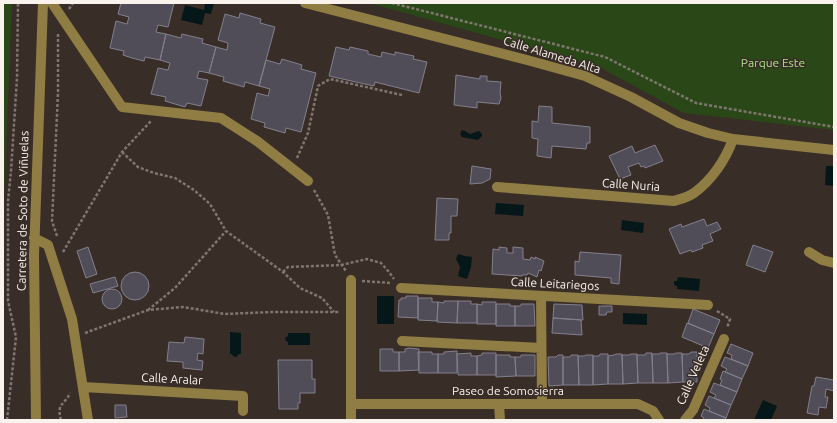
<svg xmlns="http://www.w3.org/2000/svg" width="837" height="423" viewBox="0 0 837 423" font-family="Ubuntu,sans-serif">
<style>
.green{fill:#2a4718}
.water{fill:#061719}
.building{fill:#504d59;stroke:#837f8d}
.lines{fill:none;stroke-linecap:round;stroke-linejoin:round}
.path{stroke:#807670;stroke-width:2.5;stroke-dasharray:3 2;stroke-linecap:butt}
.minor{stroke:#8f7d44;stroke-width:10}
.labels{text-anchor:middle;stroke-width:3;stroke-linejoin:round;paint-order:stroke}
.street-label{font-size:12px;fill:#faf2ed;stroke:#392d27}
.park-label{font-size:12px;fill:#a5e580;stroke:#392d27}
</style>
<rect width="100%" height="100%" fill="#392d27"/>
<path class="green" d="M3 3H12L3 222Z
M369 3H834V130L684 113 599 67Z"/>
<path class="water" d="M205 3H214L211 14 205 13 202 25 181 20 185 5 204 10Z
M462 130 465 131 470 134 479 131 482 134V136L478 140 462 137 460 134Z
M826 166H834V186L825 185Z
M496 203 524 205 523 216 495 214Z
M622 220 644 223 643 233 621 230Z
M458 254 465 256 472 257 471 267 467 279 458 276 460 267 456 259Z
M678 277 700 279 699 291 677 289V286L674 285V281H677Z
M377 296H394V324H377Z
M623 313 647 314V325L623 324Z
M230 332 241 333V354H239L236 357 233 356 232 354H230Z
M288 333H310V345H288V342L286 341 285 338 288 336Z
M763 400 777 406 771 420H754Z"/>
<path class="building" d="M121 3H174L168 27 158 25 156 32 166 34 160 60 145 57 144 61 132 58 123 55 124 51 110 48 116 21 127 24 129 17 118 14Z
M240 13 261 19 260 23 275 27 259 86 245 82 244 87 223 81 224 77 209 73 216 47 227 50 228 43 218 40 225 14 239 18Z
M166 34 181 38 182 34 203 39 202 43 216 47 209 73 199 71 197 78 208 80 201 106 187 103 185 107 165 101 166 97 151 94 158 68 168 70 170 63 160 60Z
M336 47 349 50 350 47 368 51V54L381 57 382 52 395 55V52L414 56 413 59 427 62 419 93 375 82 374 86 329 76Z
M282 59 302 65 301 69 316 73 301 132 286 128 285 133 264 127 265 123 251 119 257 93 268 96 270 89 259 86 266 60 280 64Z
M456 75 480 79V76H487V81L501 82 500 93 501 98 499 104 477 102V108L454 105Z
M539 106 552 107V123L590 127V143H587L586 149 552 146 551 158 537 156 538 139 532 138V121L538 122Z
M655 145 663 161 645 168 644 166 641 167 639 163 628 167 631 175 620 179 609 156 632 146 635 153Z
M472 166 491 169 490 179 482 183 470 184Z
M437 198 458 199 457 216H451V233H449V240H435Z
M704 219 707 226 717 222 721 229 710 234 713 241 702 245 703 248 692 252 691 250 680 254 669 229 681 224 682 227Z
M753 245 773 252 765 272 746 265Z
M88 247 97 274 86 278 77 251Z
M499 247 507 248V253H513V247L523 248V259L530 260 531 257 535 259V257L544 261 541 271 539 270 537 277 528 273 527 275H522V276L492 274 493 249 499 250Z
M580 252 621 255 619 284 611 283V278L575 275V261L579 262Z
M121 286a14 14 0 1 1 28 0a14 14 0 1 1-28 0Z
M115 277 118 286 93 293 90 284Z
M102 299a10 10 0 1 1 20 0a10 10 0 1 1-20 0Z
M406 296H418V318L398 317 399 300H401V298H406Z
M418 298H432V302H438L437 321 418 320Z
M444 301H458L457 323 437 322 438 302 444 303Z
M458 301H471V304H477V323H457Z
M482 302H496V324H477V304L482 305Z
M496 304H510V306H515V326H496Z
M521 304H534L535 326H515V306H521Z
M554 304 582 305 583 320 553 318Z
M599 306H612V312H607L606 315H599Z
M693 309 720 320 714 334 688 323Z
M553 318 581 320 582 335 552 333Z
M687 323 714 334 708 348 682 337Z
M185 337 204 339 203 354 198 353 197 360 203 361 202 370 183 368V362L167 361 169 342 184 343Z
M731 344 753 353 748 366 731 359 732 355 727 353Z
M409 348 419 349V370L399 371V352H405V349Z
M380 349H393V352H399V371H380Z
M457 351V373H438V354H444V352Z
M418 352H432V354H438V373H419Z
M691 352H697V382H683L682 354H689Z
M471 353V356H477V375H458L457 354Z
M482 353H496V375H477V356L482 355Z
M646 353H652L653 383H638L637 355H645Z
M660 353H667L668 383H653L652 354H659Z
M676 353H682L683 382 668 383 667 354H674Z
M600 354H608V384L593 385V356H599Z
M616 354H622L623 384H608V356L614 355Z
M631 354H637L638 383 623 384 622 355H629Z
M496 355H510V357H515L516 376 496 377Z
M521 355H535V376H516L515 357H521Z
M558 355H563V385L549 386 548 357H556Z
M571 355H578L579 385H563V357H570Z
M586 355H593V385H579L578 356H584Z
M725 357 748 366 742 379 725 372 727 369 721 366Z
M278 360H312V379H315V393H300V403H298V409H279Z
M723 371 742 379 737 392 720 385 722 380 720 379Z
M816 377 834 380V391L826 389 825 397H828L826 408 819 407 818 415 807 413 812 386H814Z
M714 383 737 392 731 405 714 398 716 395 710 392Z
M709 396 731 405 726 418 709 411 710 408 705 405Z
M115 405H126L127 417 115 418Z
M704 409 726 418 725 420H703L704 418 701 416Z"/>
<g class="lines">
<path class="path" d="M392 3 605 57 696 103 834 127
M69 9 73 3
M122 152 138 167 154 173 175 178 194 190 210 204 226 231 283 272 300 288 322 298 334 312
M297 158 308 133 318 86 330 79 402 95
M314 190 328 215 335 255 346 271
M57 236 52 221 58 93V34
M63 252 122 152 151 121
M283 272 288 267 341 265 367 259 381 263 389 272 394 279
M362 281 391 283
M148 310 175 288 226 231
M717 311 730 319 727 328
M85 333 148 310 183 307 225 314 272 312H339
M7 420 16 337 8 301V201L11 171 17 78 18 3
M61 420C56 403 65 405 70 393"/>
<path class="minor" d="M52 3 122 107 221 118 257 141 308 181
M305 3 527 60 585 76 631 97 679 123 708 133 733 139 834 150
M497 187 674 201C680 199 689 197 694 193 712 180 726 159 733 139
M34 238 48 245 72 319 88 420
M809 252 822 260 834 263
M401 288 708 305
M541 296 542 404
M402 341 541 348
M83 387 243 396V411
M351 404H638L653 411 659 420
M499 404 500 420
M36 420 34 255 43 3
M351 420V280
M685 420 693 410 724 339"/>
</g>
<g class="labels">
<g class="street-label">
<text transform="translate(552 55) rotate(17)" y="4">Calle Alameda Alta</text>
<text transform="translate(631 185) rotate(4)" y="4">Calle Nuria</text>
<text transform="translate(23 211) rotate(-89)" y="4">Carretera de Soto de Viñuelas</text>
<text transform="translate(555 284) rotate(3)" y="4">Calle Leitariegos</text>
<text transform="translate(693 375) rotate(-66)" y="4">Calle Veleta</text>
<text transform="translate(172 379) rotate(3)" y="4">Calle Aralar</text>
<text x="508" y="395">Paseo de Somosierra</text>
</g>
<g class="park-label">
<text x="773" y="67">Parque Este</text>
</g>
</g>
<rect width="837" height="423" fill="none" stroke="#faf2ed" stroke-width="8"/>
</svg>
